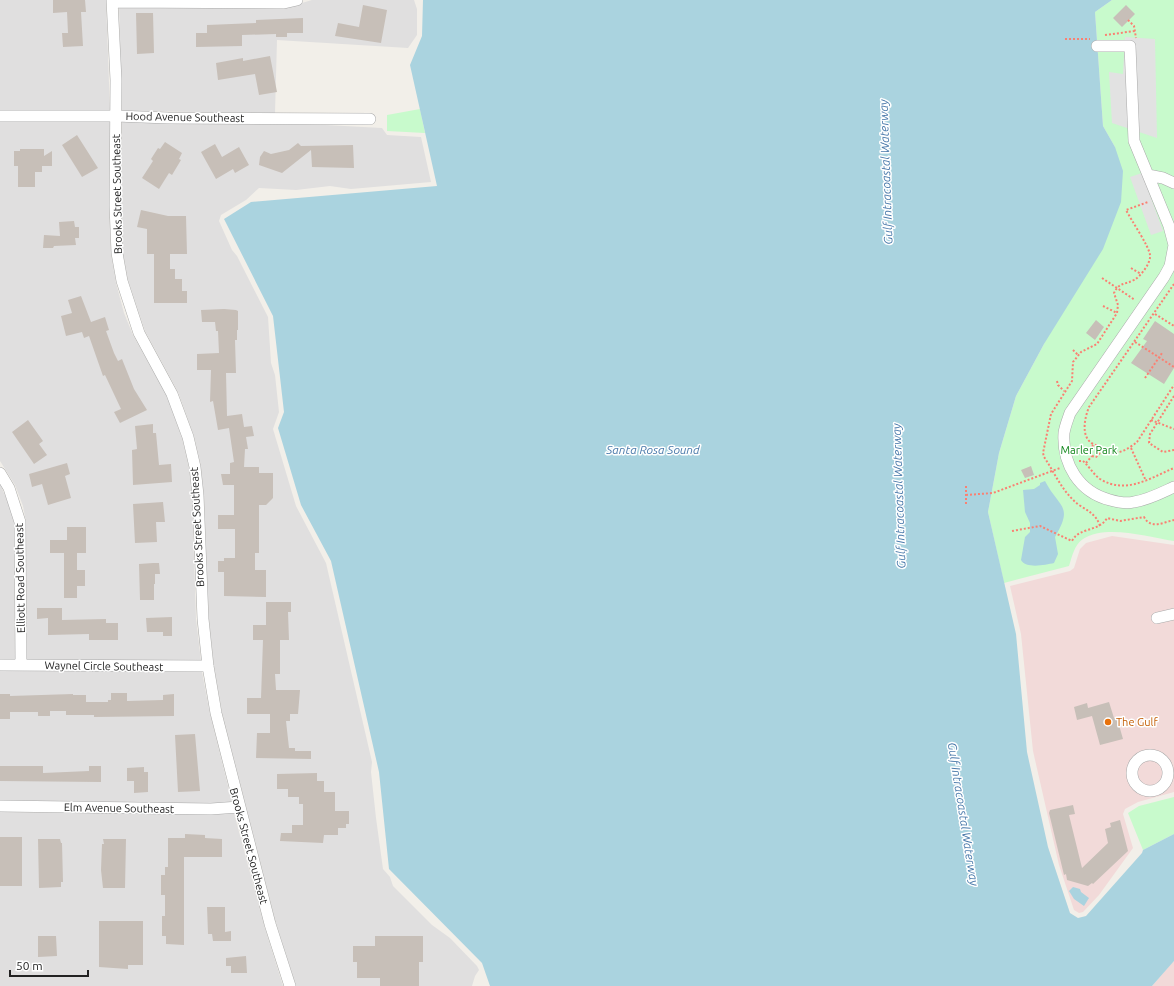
<svg xmlns="http://www.w3.org/2000/svg" width="1174" height="986" viewBox="0 0 1174 986" font-family="Ubuntu,sans-serif">
<style>
.residential{fill:#e0dfdf}
.commercial{fill:#f2dad9}
.park{fill:#c8facc}
.parking{fill:#e2e2e2}
.water{fill:#aad3df}
.building{fill:#c7bfb8}
.lines{fill:none;stroke-linecap:round;stroke-linejoin:round}
.minor-casing{stroke:#a9a9a9;stroke-width:12}
.path{stroke:#fa8072;stroke-width:2;stroke-dasharray:2 2;stroke-linecap:butt}
.minor{stroke:#fff;stroke-width:11}
.food-dot{fill:#e8710a;stroke:#fff;stroke-width:1.5}
.labels{text-anchor:middle;stroke-width:3;stroke-linejoin:round;paint-order:stroke}
.street-label{font-size:11px;fill:#222;stroke:#fff}
.park-label{font-size:11px;fill:#0c8416;stroke:#fff}
.food-label{font-size:11px;fill:#c56008;stroke:#fff;text-anchor:start}
.water-label{font-size:12px;font-style:italic;fill:#4a7aab;stroke:#fff}
</style>
<rect width="100%" height="100%" fill="#f2efe9"/>
<path class="residential" d="M0 0H106L110 111H0Z
M312 0H414L417 9V35L408 48 277 40 275 113 122 111 119 7 285 8Z
M110 121 109 206 111 254 116 283 124 313 133 335 167 396 182 438 189 468 192 496 196 619 201 661 27 660 26 522 23 506 15 485 0 461V122Z
M122 121 307 124 382 128 387 135 421 137 431 182 351 189 330 186 296 190 259 188 246 200 221 215 219 221 232 250 237 256 268 317 271 363 275 375 279 412 273 429 296 506 326 563 372 762 371 772 376 818 383 869 390 877 393 886 432 925 450 938 477 966 479 970 475 976 472 986H296L276 923 222 712 214 666 209 619 204 495 201 466 194 436 178 392 145 331 128 280 123 253 121 206Z
M0 484 11 509 14 522 15 659H0Z
M0 670 202 672 210 714 232 802 211 804 0 801Z
M0 812 211 814 234 813 264 925 283 986H0Z"/>
<path class="commercial" d="M1112 536 1174 545V792L1138 802 1125 809 1123 814 1133 848 1099 895 1083 912 1079 913 1074 910 1059 865 1033 751 1021 634 1010 586 1070 571 1074 568 1080 549 1086 543Z
M1174 961V986H1152L1171 964Z"/>
<path class="park" d="M1112 0H1174V541C1148 537 1106 524 1083 539 1074 545 1072 557 1069 566L1004 583 988 512 999 453 1016 396 1044 344 1115 147 1103 126 1095 12Z
M420 109 425 133 387 131V115Z
M1174 797V834L1143 850 1128 813 1139 806Z"/>
<path class="parking" d="M1125 37 1155 39 1157 138 1112 123 1109 72 1123 74Z
M1142 173 1163 231 1151 235 1130 177Z"/>
<path class="water" d="M423 0H1112L1095 12 1103 126 1115 147 1123 171 1121 202 1103 249 1044 344 1016 396 999 453 988 512 1016 634 1027 752 1048 847 1070 913 1078 918 1086 916 1142 853 1143 850 1174 834V961L1152 986H490L482 963 389 869 379 772 331 561 301 505 278 428 284 412 273 316 224 219 251 202 437 186 410 65 422 36Z
M1045 481C1059 508 1074 505 1055 537L1058 554 1054 563C1045 565 1026 569 1021 560L1025 537 1030 532V523L1025 512 1023 490 1034 489 1040 485V483Z
M1073 887 1080 889 1081 892 1089 898 1084 906 1074 899 1069 891Z"/>
<path class="building" d="M53 0H85L86 12H81L83 46 63 47 62 33H68L67 12 53 13Z
M363 5 387 10 381 43 335 36 338 23 359 27Z
M1126 5 1135 14 1122 27 1113 18Z
M136 13H153L154 53 137 54Z
M303 18V33H287V37H276V34L242 35V46L196 47V33H207V25L256 23V20Z
M270 56 277 92 259 95 255 74 218 80 216 63 243 58V61Z
M77 135 98 168 82 177 62 145Z
M165 142 182 153 179 159 181 160 172 175 169 173 159 189 142 178 153 161 151 159 158 148 160 149Z
M298 143 301 146 353 145 354 168 312 167 311 150 282 173 259 165 260 157 264 151 271 154 289 150Z
M215 144 222 157 239 147 249 165 235 173 233 169 216 179 201 152Z
M20 149H44V156L52 151V166H42V172H35V187H18V166H14V151H20Z
M141 210 168 216H186L187 254H170V269H175V279H182V291H187V303H154V254H147V229L137 227Z
M74 221 75 227H79V238H75L76 245 54 246 53 248H43L44 235 60 236 59 222Z
M81 296 91 322 105 317 109 330 106 331 114 353 118 361 122 359 134 389 147 410 120 423 114 412 121 409 105 375 103 376 89 336 84 338 82 332 66 336 61 316 72 313 68 300Z
M224 309 236 310 238 311V330H237V340H235L236 373H226L227 416 242 414 244 427 252 426 254 436 246 437 248 449H245L244 467H259V473H273V498L266 505H259V553H255V570H266V597L224 596V572H218V561H224V558H235V529H218V515H234V485H223L221 474H230V463L234 462 229 428 218 430 213 401 210 402 211 370H197V354L219 353 218 331H216L215 322H202L201 310Z
M1096 320 1104 327 1095 340 1086 333Z
M1155 321 1174 334V368L1164 384 1131 363 1147 341 1143 339Z
M28 420 43 441 39 444 47 455 34 464 12 432Z
M153 424V433H156L159 465 171 464 172 482 133 485 132 450 137 449 135 426Z
M67 463 70 474 65 476 71 498 48 505 42 484 32 487 29 474Z
M1031 466 1034 475 1025 478 1021 470Z
M163 502 165 522H156L157 542 135 543 133 504Z
M67 527H86V553H77V570H85V586H77V598H64V553H50V540H67Z
M153 563H159L160 574H155V584H154V600H140L139 564Z
M266 602H291V612H288L289 640H280V674H275L276 690H300L298 714H290V721H286L289 748H295V751H311V759L256 758 257 733H270V714H247V698H261L263 640H253V625H266Z
M37 608H62V620L106 619V623H118V640H89V634L48 635V618L37 619Z
M172 617V636H163V632H147L146 618Z
M111 693H127V701L163 700V695L174 694V716L94 717V715H66V711H50V716H38V712H10V719H0V694H10V696L73 694V695H86V702H108V700H111Z
M1109 702 1114 718H1117L1123 739 1100 745 1092 716 1077 720 1074 707 1087 703 1088 708Z
M195 734 200 791 178 792 175 735Z
M0 766H43V773L89 771V766H101V782L0 781Z
M144 767V772H148V792L134 793V781H127V768Z
M317 773V781H324V792H335V811H349V824H346V828H338V835H324L323 843 280 841 281 833H292V825H303V804H299V797H288V789H277V774Z
M1073 805 1075 814 1069 815 1082 868 1108 843 1105 829 1111 827 1110 823 1120 820 1128 851 1093 884 1092 883 1088 886 1067 880 1066 874 1064 875 1049 813 1050 810Z
M185 834 205 835V838L222 839V857H184V945L166 944V936H162V916H165V895H161V875H165V867H168V838H185Z
M0 837H22V886H0Z
M38 839H60L61 843H62L63 882H61V887L39 888Z
M103 839H126L125 888H103L101 870 102 844H104Z
M207 907H225V932L231 931V941H213L212 934H208Z
M99 921H143V965H128V969L99 967Z
M38 936H56L57 956 38 957Z
M375 936H423V962H419V986H380V978H357V962H353V946H375Z
M246 956 247 973H231V966H226V958Z"/>
<g class="lines">
<defs>
<path id="minor" d="M112 0 116 80 115 206 117 253 122 281 139 333 172 394 188 437 195 467 198 495 203 619 208 666 216 713 270 924 290 986
M112 2 284 3 297 0
M1097 46H1130L1134 141 1169 226 1174 245 1170 266 1164 277 1070 413C1068 419 1065 426 1064 433 1062 464 1079 492 1110 500 1117 502 1126 504 1134 502 1148 500 1161 493 1174 487
M0 116H116L168 118 370 119
M1148 175 1163 178 1174 183
M0 473 9 488 20 522 21 665
M1157 618 1174 614
M0 665 208 666
M1132 773a18 18 0 1 1 36 0a18 18 0 1 1-36 0Z
M0 806 211 809 239 807"/>
</defs>
<use href="#minor" class="minor-casing"/>
<path class="path" d="M1128 20 1134 26 1136 38
M1105 35 1135 31
M1065 39H1090
M1131 268 1141 274
M1102 278 1135 300
M1174 284 1089 407C1085 417 1080 437 1093 444 1095 445 1097 445 1098 446 1100 448 1101 450 1102 451 1113 458 1129 449 1137 442L1174 385
M1103 306 1117 313
M1155 314 1174 326
M1135 342 1174 367
M1073 350 1078 355
M1145 378 1162 353
M1057 381 1058 385 1064 391
M1174 396 1150 434 1149 443 1163 452 1174 450
M1151 420 1174 429
M1093 445 1090 452 1092 456 1096 457 1102 451
M1131 448 1146 481
M1079 461H1083C1089 466 1093 474 1100 479 1126 495 1150 478 1174 468
M1086 463 1092 456
M966 495 993 493 1060 468
M966 504V486
M1100 526C1096 514 1088 511 1079 505 1062 492 1055 473 1044 457L1043 453 1051 414 1072 381 1073 362 1081 352 1097 344 1117 313 1118 305 1114 293C1119 282 1125 285 1134 280 1141 276 1151 263 1150 255 1149 246 1131 220 1126 210L1148 202
M1012 531 1040 526 1072 541C1079 527 1099 532 1107 518L1120 521 1144 517C1151 530 1164 522 1174 520"/>
<use href="#minor" class="minor"/>
</g>
<circle class="food-dot" cx="1108" cy="722" r="4"/>
<g class="labels">
<g class="street-label">
<text transform="translate(185 117) rotate(1)" y="4">Hood Avenue Southeast</text>
<text transform="translate(117 194) rotate(-91)" y="4">Brooks Street Southeast</text>
<text transform="translate(197 527) rotate(-93)" y="4">Brooks Street Southeast</text>
<text transform="translate(20 578) rotate(-91)" y="4">Elliott Road Southeast</text>
<text transform="translate(104 666) rotate(1)" y="4">Waynel Circle Southeast</text>
<text transform="translate(119 808) rotate(1)" y="4">Elm Avenue Southeast</text>
<text transform="translate(249 846) rotate(75)" y="4">Brooks Street Southeast</text>
</g>
<g class="park-label">
<text x="1089" y="454">Marler Park</text>
</g>
<g class="food-label">
<text x="1116" y="726">The Gulf</text>
</g>
<g class="water-label">
<text transform="translate(886 172) rotate(-92)" y="4">Gulf Intracoastal Waterway</text>
<text x="653" y="454">Santa Rosa Sound</text>
<text transform="translate(899 496) rotate(-92)" y="4">Gulf Intracoastal Waterway</text>
<text transform="translate(963 814) rotate(81)" y="4">Gulf Intracoastal Waterway</text>
</g>
</g>
<path d="M10 970v6h78v-6" fill="none" stroke="#222222" stroke-width="2"/>
<text x="16" y="970" font-size="12" fill="#222222" stroke="#ffffff" stroke-width="3" paint-order="stroke">50 m</text>
</svg>
